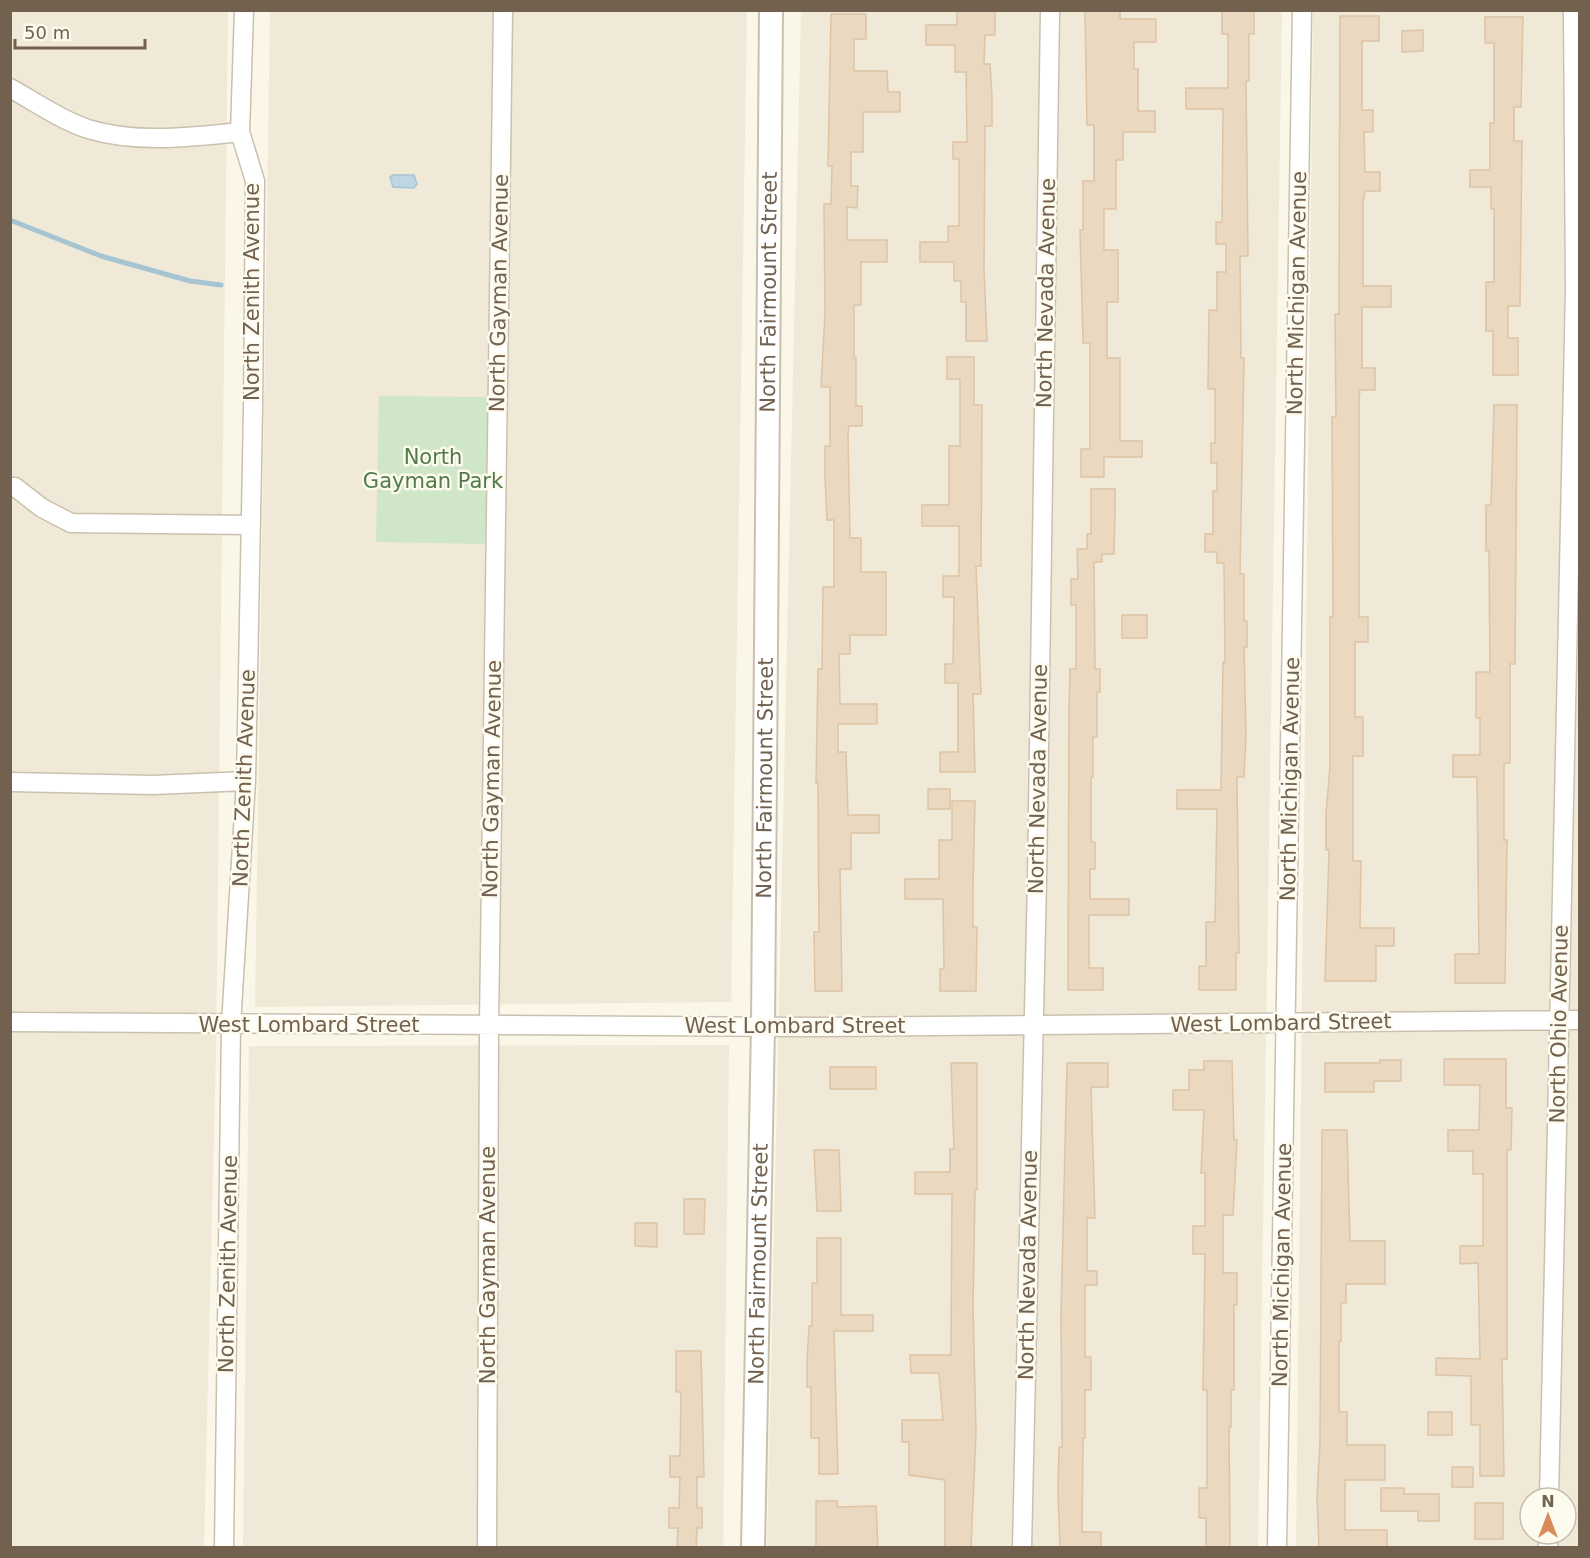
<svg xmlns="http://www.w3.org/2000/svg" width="1590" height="1558" viewBox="0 0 1590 1558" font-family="'DejaVu Sans',sans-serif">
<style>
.residential{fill:#f1e9d7;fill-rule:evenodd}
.green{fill:#cfe6c8}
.water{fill:#bed7e2;stroke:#a6c4d2;stroke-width:1.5}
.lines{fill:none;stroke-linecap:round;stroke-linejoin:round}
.stream{stroke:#a6c4d2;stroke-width:5}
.building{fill:#ebd8c1;stroke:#ddc4a5;stroke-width:1.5}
.minor-casing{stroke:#cbc0af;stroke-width:21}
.tertiary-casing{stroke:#cbc0af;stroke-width:26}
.minor{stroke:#fff;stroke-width:18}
.tertiary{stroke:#fff;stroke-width:22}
.labels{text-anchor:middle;stroke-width:5;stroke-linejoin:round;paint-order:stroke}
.street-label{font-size:21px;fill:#72614f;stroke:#fdfaee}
.park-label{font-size:21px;fill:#527b4b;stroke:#fdfaee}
</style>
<rect width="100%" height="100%" fill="#faf6e8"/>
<path class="residential" d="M11 11H228L216 1049 204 1547 11 1548Z
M270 11H747L731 1002 255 1007Z
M801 11H1282L1258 1547 767 1548Z
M1313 11H1579V1547L1296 1548ZM1530 1498H1566V1534H1530Z
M729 1045 723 1547 243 1548 249 1046Z"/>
<path class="green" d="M379 396 490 397 485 544 376 542Z"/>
<path class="water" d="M393 175H414L417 184 414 188 393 187 390 177Z"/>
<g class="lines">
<path class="stream" d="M10 220 101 256 190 281 221 285"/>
</g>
<path class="building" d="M1222 10H1254V34H1249V81H1246L1248 256H1240L1241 358H1244L1240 574H1244V621H1247V647H1244L1246 735 1244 777H1237L1239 953H1236V990H1199V966H1206V922H1215L1217 809H1177V790H1221L1223 662H1225L1224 563H1217V552H1205V534H1213V491H1217V463H1211V443H1215V389H1208L1209 310H1217V272H1226V244H1216V222H1222L1223 109H1186V88H1228V34H1222Z
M957 11H995V35H985L984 64H990L992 97V126H985L984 268 987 341H966V302H961V281H954V262H920V242H948V226H959V159H953V142H967L966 72H955V45H926V25H957Z
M1085 11H1120V19H1156V42H1134V69H1138V111H1155V132H1123V160H1116V209H1104V250H1118V302H1107V358H1120V441H1142V457H1104V477H1081V449H1090V343H1083L1080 230H1083V181H1094V125H1087Z
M831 14H866V39H854V71H887L888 92H900V112H863V152H851V186H858L857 208 847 207V240H887V262H861V305H854V358H856V406H862V426H849L848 434 850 538H861V572H886V635H850V654H839L840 704H877V724H838V752H846L848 815H879V833H851V869H840L842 991H815L814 932H819L818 783H816L818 669H822L823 587H834V520H827L825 478V446H830V387H821L825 313 824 204H831L832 166H828Z
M1340 16H1379V41H1362V110H1373V132H1364L1365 172H1380V191H1365L1363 202V286H1391V307H1362V368H1375V390H1360L1359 399V617H1368V642H1355V717H1363V756H1353V861H1361L1360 928H1394V946H1376V981H1325L1329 850H1326V813L1330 767V617H1333L1332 417H1336L1335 314H1339Z
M1485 17H1523L1521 107H1514V141H1522L1520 306H1508V338H1518V375H1493V331H1486V282H1494V209H1491V187H1470V170H1490V123H1494V43H1485Z
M1423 30V51L1402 52V31Z
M947 357H974V405H982L981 566H976L981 694H973L975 772H940V752H958V683H945V664H953L954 597H943V576H959V526H922V505H949V446H960V379H947Z
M1494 405H1517L1515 664H1510V763H1504V840H1507L1505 983H1455V954H1479L1477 777H1453V755H1480V718H1476V672H1490L1489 551H1486V505H1491Z
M1091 489H1115V511L1114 554H1102V562H1094L1095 669H1100V692H1097V737H1093V777H1091V842H1095V869H1090V899H1129V915H1089V968H1103V990H1068L1069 709 1070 669H1076V605H1071V579H1078L1077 549H1087V534H1091Z
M1122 615H1147V638H1122Z
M928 789H950V809H928Z
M952 801H975L973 886V927H977L976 991H940V969H944L943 899H905V879H939V840H952Z
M1444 1059H1506V1108H1512L1511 1150H1507V1359H1502L1504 1476H1480V1425H1471V1376L1436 1375V1358L1480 1359 1478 1263 1460 1264V1246H1483V1174H1473V1151H1448V1130H1479L1480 1085H1444Z
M1380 1060H1401V1081H1374V1092H1325V1063H1380Z
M1204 1061H1232L1234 1140H1237L1233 1215H1223V1273H1237V1305H1234V1390H1231V1427H1229L1230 1548H1206V1518H1199V1488H1207V1390H1203L1205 1254H1193V1226H1205V1173H1201L1204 1110H1173V1090H1189V1070H1204Z
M951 1063H977V1190H975L973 1307 976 1432 971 1548H945V1480L909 1475V1442H902V1420H943L939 1373H911L910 1355H951L952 1194H915V1172H950V1149H954Z
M1067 1063H1108V1087H1091L1095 1218H1087V1271H1097V1285H1085V1357H1091V1390H1085V1438H1083L1082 1532H1101V1548H1060L1058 1490 1059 1447H1062L1061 1316Z
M830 1067H876V1089H830Z
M1322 1130H1347L1350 1241H1385V1284H1346V1303H1341V1341H1339V1412H1347V1445H1385V1480H1345V1530H1387V1548H1319L1317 1496 1320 1443Z
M814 1150H839L841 1211H817Z
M684 1199H705L704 1234H684Z
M635 1223H657V1247L635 1246Z
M817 1238H841V1315H873V1331H834L838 1474H819V1438H811V1387H807V1362L809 1326H812V1283H817Z
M676 1351H701L704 1477H697V1508H702V1528H697L696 1548H677L678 1528H669V1508H679L680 1477H670V1456H680L681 1392H676Z
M1428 1412H1452V1435H1428Z
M1452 1467H1473V1487H1452Z
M1381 1488H1404V1494H1439V1521H1418V1511H1381Z
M816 1501H837V1507L876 1506 878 1548H816Z
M1475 1503H1503V1539H1475Z"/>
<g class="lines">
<defs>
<path id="minor" d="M10 88C35 102 61 120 88 129 137 144 191 137 240 132
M10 487H15L42 508 71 523 251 525
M10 782 153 785 246 781
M10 1022 819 1027 1580 1020
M1549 1498 1575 290 1573 10
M224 1548 231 1025 246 781 253 409 255 181 240 132 244 10
M487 1548 489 1026 503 10
M1022 1548 1037 879 1050 10
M1277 1548 1302 10
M1548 1548V1534"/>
<g id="tertiary">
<path id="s1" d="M753 1548 763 1026 771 10"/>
</g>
</defs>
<use href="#minor" class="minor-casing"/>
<use href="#tertiary" class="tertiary-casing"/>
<use href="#minor" class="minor"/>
<use href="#tertiary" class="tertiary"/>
</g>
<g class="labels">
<g class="street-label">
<text transform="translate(252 292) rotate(-90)" y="7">North Zenith Avenue</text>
<text transform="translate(499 293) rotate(-89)" y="7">North Gayman Avenue</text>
<text dy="7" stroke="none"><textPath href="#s1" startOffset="1256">North Fairmount Street</textPath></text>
<text transform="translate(1046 293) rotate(-89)" y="7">North Nevada Avenue</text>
<text transform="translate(1297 293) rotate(-89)" y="7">North Michigan Avenue</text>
<text transform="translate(244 778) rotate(-88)" y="7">North Zenith Avenue</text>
<text transform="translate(492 779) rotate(-89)" y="7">North Gayman Avenue</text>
<text dy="7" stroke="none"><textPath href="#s1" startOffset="770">North Fairmount Street</textPath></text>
<text transform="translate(1038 779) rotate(-89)" y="7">North Nevada Avenue</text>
<text transform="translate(1290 779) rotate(-89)" y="7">North Michigan Avenue</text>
<text transform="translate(1281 1023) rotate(-1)" y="7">West Lombard Street</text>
<text transform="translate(1559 1024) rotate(-89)" y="7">North Ohio Avenue</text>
<text x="309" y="1032">West Lombard Street</text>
<text x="795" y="1033">West Lombard Street</text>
<text transform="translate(228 1264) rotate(-89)" y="7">North Zenith Avenue</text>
<text transform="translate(488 1265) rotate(-90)" y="7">North Gayman Avenue</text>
<text dy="7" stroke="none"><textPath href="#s1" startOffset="284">North Fairmount Street</textPath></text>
<text transform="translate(1028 1265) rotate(-89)" y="7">North Nevada Avenue</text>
<text transform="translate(1282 1265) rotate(-89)" y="7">North Michigan Avenue</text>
</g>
<g class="park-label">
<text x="433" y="464">North<tspan x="433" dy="24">Gayman Park</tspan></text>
</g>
</g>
<rect width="1590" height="1558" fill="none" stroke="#72614f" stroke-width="24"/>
<g transform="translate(1548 1516)"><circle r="28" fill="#fdfaee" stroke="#c5bdae" stroke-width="1.5"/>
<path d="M0-4.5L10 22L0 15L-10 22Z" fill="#d78b5a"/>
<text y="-9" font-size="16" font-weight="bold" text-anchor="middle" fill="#72614f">N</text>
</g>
<path d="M15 39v9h130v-9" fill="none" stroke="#72614f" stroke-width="3"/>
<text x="24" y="39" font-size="18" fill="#72614f" stroke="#fdfaee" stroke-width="4.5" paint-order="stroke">50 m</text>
</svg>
